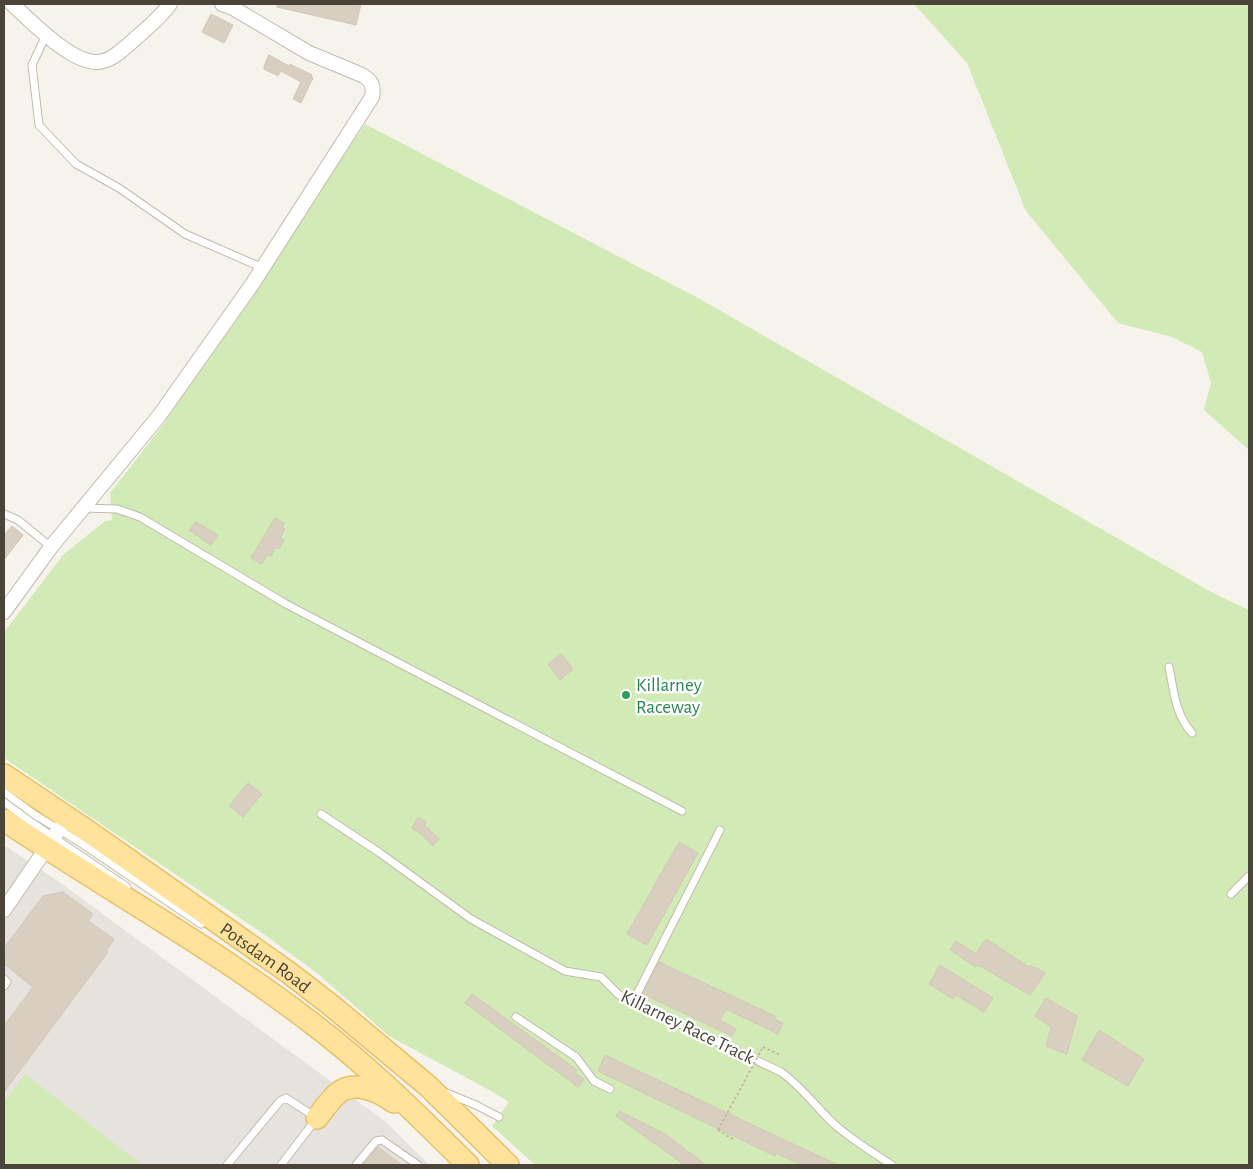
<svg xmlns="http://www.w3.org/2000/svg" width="1253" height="1169" viewBox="0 0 1253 1169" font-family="'Alegreya Sans',sans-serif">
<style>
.industrial{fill:#e6e2dd}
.green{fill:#d2eab5}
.building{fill:#d8cfc1;stroke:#d3c7b4}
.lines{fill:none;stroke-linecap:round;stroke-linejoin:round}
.service-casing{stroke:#c2bbae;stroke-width:9}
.minor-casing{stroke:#c2bbae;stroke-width:16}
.primary-casing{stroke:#e6c16a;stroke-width:24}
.path{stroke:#c4b79f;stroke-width:2;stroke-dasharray:2.5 2.5;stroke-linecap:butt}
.service{stroke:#fff;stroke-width:7}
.minor{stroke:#fff;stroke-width:14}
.primary{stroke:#ffe39c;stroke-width:21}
.path-bridge{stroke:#c4b79f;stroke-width:2;stroke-dasharray:2.5 2.5;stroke-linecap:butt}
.leisure-dot{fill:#2e9e5b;stroke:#fff;stroke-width:2}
.labels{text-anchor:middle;stroke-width:5;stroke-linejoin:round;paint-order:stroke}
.leisure-label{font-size:19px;fill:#27864d;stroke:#fff;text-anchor:start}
.street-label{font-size:19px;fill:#4b4439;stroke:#fff}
</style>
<rect width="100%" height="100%" fill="#f6f3ec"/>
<path class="industrial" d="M4 845 62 884 386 1122 429 1165H4Z"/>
<path class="green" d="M914 4H1249V450L1204 410 1211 383 1202 352 1172 337 1118 323 1026 211 967 63Z
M365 124 698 298 1213 593 1249 610V1165H535L492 1126 509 1102 493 1092 389 1036 317 973 262 933 4 758V632L64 554 105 521 112 520 110 493 163 425Z
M25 1074 142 1165H4V1102Z"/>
<path class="building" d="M277 4H361L356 25 277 7Z
M211 14 233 25 224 43 202 32Z
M269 55 289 66 290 64 312 75 311 77 313 78 301 103 293 99 301 82 281 71 278 76 264 69V66Z
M275 518 284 523 282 527 285 529 280 538 284 540 279 549 276 547 271 556 267 554 262 564 251 558Z
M196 522 218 535 211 545 189 530Z
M12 526 23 535 4 560V535Z
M561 654 573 669 560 680 548 664Z
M248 783 262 794 243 817 229 806Z
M418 817 426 822 424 825 439 839 433 846 420 833 412 828Z
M679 842 698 853 647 945 627 934Z
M63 892 93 914 88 921 114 939 106 951 108 952 4 1092V1026L33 987 4 964V948L43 896Z
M986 939 1029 967 1030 965 1035 969V967L1045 973 1030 995 978 965 976 967 950 950 956 941 976 954Z
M659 962 775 1016 774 1019 783 1023 778 1034 726 1009 720 1020 736 1029 732 1036 643 994Z
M940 965 993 998 984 1012 956 995 953 999 929 984Z
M472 994 577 1070 575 1073 584 1079 578 1087 465 1003Z
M1046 998 1077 1016 1067 1054 1046 1046 1051 1027 1035 1016Z
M1099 1030 1144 1059 1128 1086 1082 1060Z
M605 1055 725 1112 838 1165H801L776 1153 775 1156 598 1071Z
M619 1111 665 1134 706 1165H685L616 1116Z
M378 1147 402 1165H363Z"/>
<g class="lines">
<defs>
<path id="service" d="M46 35 32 65 39 125 76 164 119 188 185 234 263 268
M83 508 117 509 140 517 286 604 682 811
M4 514 18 520 51 547
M1169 667C1174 692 1175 714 1192 733
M4 792 35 815 81 843 201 924
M4 802 31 822 127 887
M321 814 380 853 471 919 565 971 601 977 619 995 781 1072C801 1086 816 1107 834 1124 852 1140 872 1152 892 1165
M1231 894 1249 876
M4 979 7 982 4 986
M633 1002 720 830
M516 1017 576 1057 594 1081 610 1089
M444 1092 476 1105 499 1117
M227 1165 280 1101 286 1098 317 1118 281 1165
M356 1165 376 1141 382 1140 418 1165"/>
<path id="minor" d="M12 4C31 21 70 62 96 62 112 62 124 48 135 39 147 28 161 17 170 4
M4 612 51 547 159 416 253 283 372 97C374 86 372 81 362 75L309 53 233 8 222 4
M4 910 67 818"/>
<g id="primary">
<path id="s1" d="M4 775 89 832 288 972 332 1006 428 1086 508 1165"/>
<path d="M4 820C103 887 209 945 305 1018 364 1062 416 1113 468 1165"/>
<path d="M317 1118C323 1110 330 1100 338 1093 355 1080 379 1091 394 1102"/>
</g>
</defs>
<use href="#service" class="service-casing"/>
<use href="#minor" class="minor-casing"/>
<use href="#primary" class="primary-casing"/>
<path class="path" d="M763 1047 780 1055
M718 1130 734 1140"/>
<use href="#service" class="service"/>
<use href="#minor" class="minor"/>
<use href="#primary" class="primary"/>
<path class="path-bridge" d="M718 1130 763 1047"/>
</g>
<circle class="leisure-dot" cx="626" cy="695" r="5"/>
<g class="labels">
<g class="leisure-label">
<text x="636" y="691">Killarney<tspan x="636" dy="22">Raceway</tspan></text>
</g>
<g class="street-label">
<text dy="7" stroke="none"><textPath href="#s1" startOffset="319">Potsdam Road</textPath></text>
<text transform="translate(688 1026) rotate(26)" y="7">Killarney Race Track</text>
</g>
</g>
<rect width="1253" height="1169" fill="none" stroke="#4b4439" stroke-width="10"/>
</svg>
